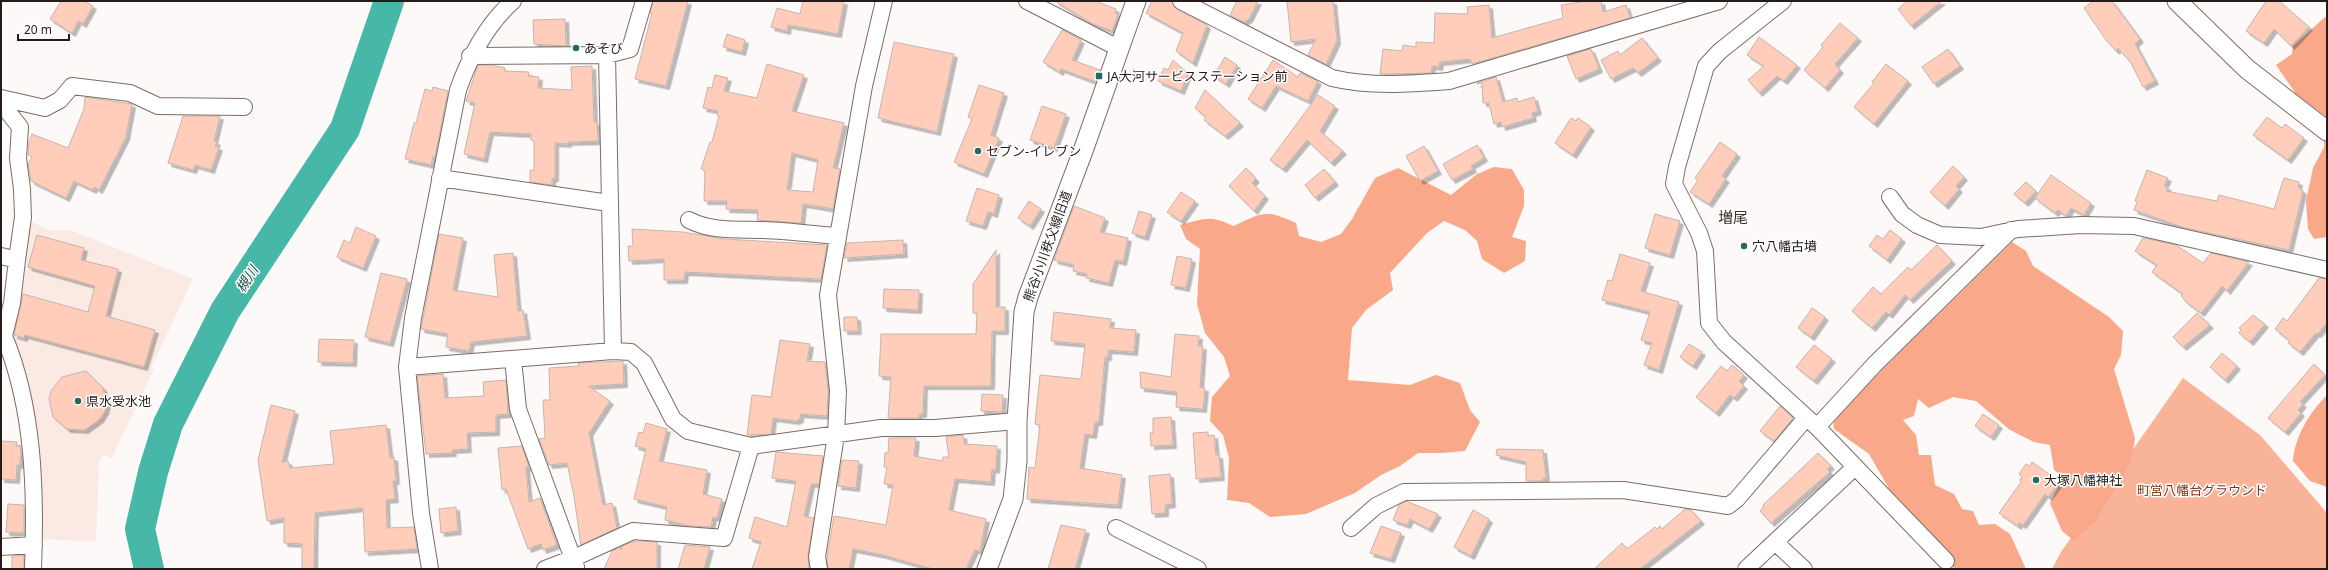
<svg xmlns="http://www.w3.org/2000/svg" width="2328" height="570" viewBox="0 0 2328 570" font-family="'Noto Sans','Noto Sans JP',sans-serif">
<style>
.built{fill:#fbeae4}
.green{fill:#f8b399}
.forest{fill:#f9a98a}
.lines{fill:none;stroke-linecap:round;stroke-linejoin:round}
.river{stroke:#47b7a7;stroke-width:30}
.building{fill:#ffcdba;stroke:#c7b4ad;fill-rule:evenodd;filter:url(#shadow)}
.minor-casing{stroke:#7d6c66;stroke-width:18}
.tertiary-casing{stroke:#7d6c66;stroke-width:21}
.minor{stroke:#fff;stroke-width:16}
.tertiary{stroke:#fff;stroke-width:19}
.poi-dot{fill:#236b61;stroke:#fff;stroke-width:1.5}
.labels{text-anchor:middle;stroke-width:3;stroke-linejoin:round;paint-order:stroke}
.poi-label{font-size:13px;fill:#231c1a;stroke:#fff;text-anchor:start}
.street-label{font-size:13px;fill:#231c1a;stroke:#fff}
.park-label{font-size:13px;fill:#7e3719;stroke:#fff}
.water-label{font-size:14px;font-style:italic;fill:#23534b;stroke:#fff}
.quarter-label{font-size:15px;fill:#40312c;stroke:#fff}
</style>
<defs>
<filter id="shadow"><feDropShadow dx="3.5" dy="3.5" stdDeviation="0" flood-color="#0004"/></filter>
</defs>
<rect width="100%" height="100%" fill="#fdf9f8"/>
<path class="built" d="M30 221 51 231 70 230 193 279 151 368 154 369 112 458 103 455 99 462 96 542 38 539 36 433 29 384 11 335 26 266 21 261Z"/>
<path class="green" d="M2183 378 2260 435 2327 513V569H2052L2061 552Z"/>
<path class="forest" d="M2325 17 2327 20V237L2314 239 2308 229 2306 201 2313 168 2324 147 2325 116 2296 94 2276 65 2292 54 2293 46Z
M1494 167 1512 169 1524 190V206L1512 237 1526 241 1525 261 1504 273 1482 259 1477 241 1465 230 1444 221 1427 233 1390 273 1393 290 1366 310 1352 328 1348 380 1410 385 1436 375 1460 383 1470 410 1480 422 1465 451 1442 453H1418L1400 466 1381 475 1355 493 1306 514 1270 517 1249 503 1227 500 1229 458 1223 435 1210 421 1212 397 1230 376 1224 357 1205 333 1197 304 1200 249 1186 239 1180 225C1203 219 1211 214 1233 226 1263 212 1265 209 1296 223L1299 236 1321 242 1341 234 1352 219 1375 178 1398 168 1451 195 1477 174Z
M2012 242 2026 251 2033 266 2109 317 2123 331 2121 355 2114 369 2135 438 2131 462 2095 522 2074 541 2062 531 2050 503 2063 477 2054 470 2050 445 2034 442 2010 430 1976 401 1953 397 1929 408 1918 399 1914 416 1903 420 1916 435 1919 455H1931L1935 485 1954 494 1962 509 1973 511 1979 525 1995 524 2010 534 2026 569H1954L1946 550 1891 492 1869 454 1834 429 1833 418Z
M2327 395V487L2310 481 2293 461C2295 436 2310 412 2327 395Z"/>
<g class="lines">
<path class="river" d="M149 569 140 529 153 472 168 424 225 311 345 129 389 1"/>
</g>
<path class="building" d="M61 1H84L93 6 83 24 78 21 72 33 50 19Z
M653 1H688L666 86 635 79 652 13H650Z
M803 1H844L838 34 788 25 787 31 771 27 777 8 800 14Z
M1055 1H1095L1116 9 1115 13 1118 14 1112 31 1091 23Z
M1152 1H1172L1177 9 1207 25 1193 63 1176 51 1183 33 1146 13Z
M1237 1H1258L1249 19 1244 22 1230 15Z
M1287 1H1333L1337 41 1326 64 1308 55 1316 39 1291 42Z
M1586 1H1601L1603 12 1626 5 1630 18 1472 64 1470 59 1440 62 1439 67 1432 66 1431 73 1380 74 1383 49 1402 51 1403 45 1416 47V42L1434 43 1435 13 1468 14 1467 7 1489 5 1492 38 1563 18 1561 5Z
M1907 1H1942L1911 26 1898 9Z
M2093 1H2112L2140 39 2135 44 2155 81 2143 87 2131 63 2118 48 2116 51 2106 40 2084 8Z
M2266 1H2279L2309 27 2291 46 2274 29 2264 43 2246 31Z
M565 19 566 46 534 44 533 20Z
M1840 23 1858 38 1835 64 1840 70 1825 88 1804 70 1823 47 1821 45Z
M1062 30 1081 40 1072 60 1100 70 1096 82 1061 69 1060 72 1043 62Z
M727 34 745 40 742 52 723 47Z
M1759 37 1797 65 1784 81 1777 76 1759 93 1748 80 1764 66 1747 55Z
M1642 38 1658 58 1638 73 1633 68 1611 79 1601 60 1618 51 1620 55Z
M894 42 954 54 937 132 878 118Z
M1591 49 1599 69 1576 79 1567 56Z
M1948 49 1960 66 1934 84 1922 67Z
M1225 57 1237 65 1226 84 1214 76Z
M1173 60 1188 74 1181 91 1158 81 1164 68 1168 70Z
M1273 60 1298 77 1300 73 1318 81 1308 101 1276 86 1262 108 1248 99Z
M767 64 804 75 792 111 844 123 833 168 840 169 833 209 803 204 801 223 757 220 758 210 726 209 727 201H704L705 171 701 169 710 142H712L719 116 717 115 718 111 703 108 708 87 712 88 715 75 728 78 724 91 757 98ZM792 153 818 160 813 192 787 190Z
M1886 64 1908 81 1874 124 1854 107 1874 83 1872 82Z
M478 65H492L505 68 504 71 529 72 528 76 539 77 538 88 572 90 571 67 592 66 594 122H597L598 141 568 142V144L555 143V178L552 179V185L530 182V170H534V141L531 140V134L490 132 484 159 464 154 475 103 466 101Z
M1496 77 1503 102 1517 98 1518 102 1534 97 1538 111 1532 113 1533 118 1502 127 1501 122 1494 124 1489 103H1483L1482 83 1477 84V83Z
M979 85 1004 93 991 135 999 138 984 174 954 162 972 119 968 117Z
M433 87 448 91 435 156H433L431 165 405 159 414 123H416L425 89 432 91Z
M1205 90 1240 123 1225 136 1204 120 1206 117 1195 108Z
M1318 95 1335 106 1320 131 1343 151 1331 163 1307 140 1283 169 1270 160Z
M85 97 132 104 126 137 99 190 94 187 93 190 74 181 66 198 31 181 28 164 32 157 28 155 29 142 32 134 68 148 84 109Z
M1042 106 1066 114 1054 148 1030 140Z
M183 116H220L214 141 217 142 215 146 219 147 211 170 195 165 193 170 168 163Z
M2267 117 2282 128 2285 124 2304 138 2288 160 2253 135Z
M1571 118 1576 121 1578 118 1591 127 1573 155 1555 143Z
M1720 142 1737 154 1722 176 1726 179 1709 204 1690 192 1698 180 1695 178Z
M1477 145 1484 158 1471 166 1473 169 1452 180 1443 164Z
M1424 146 1438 171 1420 181 1406 156Z
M1953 166 1964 177 1956 186 1959 189 1945 206 1930 192Z
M1246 168 1256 179 1252 183 1265 196 1254 211 1229 186Z
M1324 169 1335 182 1315 198 1305 185Z
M2147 170 2168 178 2164 186 2168 187 2166 191 2217 201 2219 195 2274 209 2284 178 2299 182 2298 187 2303 191 2289 250 2185 228 2134 210 2137 202 2135 201Z
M2051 175 2091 203 2084 215 2071 208 2066 216 2058 210 2055 213 2035 198Z
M2026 182 2036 191 2025 203 2014 194Z
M977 188 999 195 994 214 988 212 983 226 966 221Z
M1181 192 1195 201 1181 221 1167 212Z
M1029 201 1041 209 1030 226 1018 218Z
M1074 206 1105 218 1100 232 1128 238 1123 262 1115 260 1109 283 1086 278 1087 274 1073 271 1074 265 1054 260Z
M1139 211 1152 215 1145 237 1132 233Z
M1655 214 1680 221 1670 255 1645 248Z
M356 227 376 236 363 268 337 257 344 240 350 243Z
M632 229 683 232 724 239 827 245 821 279 685 272 684 280H664V259L629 261 628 246H633Z
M1890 230 1902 239 1887 260 1869 246 1877 235 1883 239Z
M439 234 463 238 453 290 498 297 494 255 513 253 518 311 523 310 527 336 471 342 469 351 446 347 448 334 421 329Z
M37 235 84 248 81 260 118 269 106 316 155 330 144 367 25 335 24 338 14 335 23 294 88 312 95 286 28 267Z
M2143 238 2176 245 2203 263 2211 253 2249 262 2227 291 2222 286 2201 313 2186 302 2181 296 2183 294 2152 272 2157 265 2135 251Z
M903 240 904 254 844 258 847 243Z
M1937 245 1952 261 1910 300 1905 295 1889 315 1886 312 1872 328 1852 311 1873 287 1881 294 1908 267 1911 270Z
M996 250V307H1005V331H992L991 386H924L923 414H919V418H888L891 377 879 376 881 334H976L977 313H973V284Z
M1620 254 1650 263 1641 291 1679 302 1659 370 1644 365 1652 343 1641 340 1650 312 1602 300 1608 280 1612 281Z
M1177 256 1192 259 1186 288 1171 285Z
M381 273 407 279 390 343 365 337Z
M2319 278 2327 279V322L2318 334 2316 333 2300 352 2288 343 2290 341 2275 329 2283 318 2287 321Z
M884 289 919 290 918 310 883 308Z
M1812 308 1825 317 1811 337 1798 328Z
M1054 312 1111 319 1110 328 1136 330 1134 352 1108 350V357H1105L1099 422H1095L1093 435 1085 434 1080 468 1122 475 1118 505 1027 499 1029 467 1035 468 1040 425 1035 424 1040 375 1081 379 1085 344 1051 341Z
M2197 313 2210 325 2183 347 2173 337Z
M2253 315 2265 324 2250 342 2239 333 2241 330 2239 328Z
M844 317H857L858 331H844Z
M1175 334 1199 336 1198 346H1203L1200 387 1205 388 1203 409 1176 407 1177 392 1141 388 1140 372 1171 377Z
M319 339 354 340 353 363 318 362Z
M780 340 810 344 807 361 825 362 828 391 827 416 800 414V419L796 421 773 418 771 434 747 435 752 395 771 397Z
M1689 344 1702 352 1693 366 1680 357Z
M1814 345 1832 359 1814 381 1796 367Z
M2222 353 2237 366 2225 380 2210 367Z
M623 361 624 384 588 386 610 401 589 433 603 505 612 503 617 528 581 545 574 496 567 463 549 465 539 439 545 438 543 400H550L549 368 579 366 578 363Z
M2314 364 2325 375 2300 402 2303 404 2298 410 2301 413 2285 432 2268 418Z
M1732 365 1744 375 1739 381 1744 386 1734 398 1730 395 1716 413 1696 397 1721 366 1727 371Z
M86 371 103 388 107 403 105 411 100 419 85 430 67 429 53 417 49 399 51 391 62 377Z
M443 374 445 398 484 396 483 382 506 380 508 414 496 415V432L467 433 468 449 452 450 453 453 426 454 417 376Z
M982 394 1003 395 1002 412 981 411Z
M271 405 295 411 282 462 288 461 290 468 334 464 330 431 386 425 390 458 394 457 396 481H393L395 499 386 500 387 528 414 527 417 549 365 552 363 508 315 513 314 569H302V544L284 543V518L267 521 258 460Z
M1780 406 1793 418 1774 441 1760 431Z
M1983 414 1999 425 1991 437 1975 426Z
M1171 417 1173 445 1151 446 1150 433H1153V418Z
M646 423 667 429 659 461 707 470 703 494 722 499 717 518 713 517 711 527 690 526 665 520 667 507 634 499 646 449 635 446 639 432 643 433Z
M1208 432V436L1214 435 1216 455H1219L1221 477 1196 479 1193 433Z
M963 435 964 444 997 446 996 470 992 469 991 482 955 479 949 510 986 519 980 551 975 550 966 569H933L883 555 853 549 849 569H828L827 557 834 516 886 525 893 485 884 484 887 467H884L885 453H888L889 438H916L914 456 942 461 943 457H949L946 437Z
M1 441 17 442 16 446 21 447 20 465H17L16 480 1 479Z
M522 446 529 467H526L529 502 540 498 557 545 543 550 541 544 528 549 506 489 502 490 498 448Z
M1497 449 1543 450 1546 478H1543V481H1526V462L1496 455Z
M776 452 823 456 819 484H811L804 516 814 518 808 556 809 569H752L761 542 749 538 755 517 787 527 796 481 772 478Z
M1818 453 1831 466 1827 469 1830 472 1771 523 1760 511 1764 506 1763 505Z
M842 460 859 461 856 488 838 486Z
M2032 462 2049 474 2047 477 2058 484 2048 497 2045 494 2023 525 2019 523 2018 526 1999 513 2021 482 2020 480 2022 477 2019 474 2026 464 2030 466Z
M1170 474 1172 504 1165 505V513L1152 514 1149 476Z
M1406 501 1438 514 1429 529 1410 519 1407 525 1393 520 1399 505Z
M8 504 24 505V533L6 532Z
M456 507 458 531 441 533 439 509Z
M1685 509 1691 510 1701 521 1640 569H1594L1622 543 1627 549 1655 527 1657 529 1660 526 1662 529Z
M1473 510 1489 519 1471 556 1454 547Z
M1061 525 1086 530 1075 569H1048Z
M1381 526 1401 533 1391 559 1370 553Z
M635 541 657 542V569H604L612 551 621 547V550L622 546Z
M685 545 710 547 704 569H678Z
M24 555V569H12V556Z"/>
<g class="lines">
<defs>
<path id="minor" d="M1027 1 1120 49
M1181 1 1332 78C1369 87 1411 84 1449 81L1719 1
M1783 1 1720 51 1706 66 1677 167 1674 184 1699 233 1705 251 1709 323 1724 342 1817 427 1946 561
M607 55 613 351
M470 56 607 55 630 49 644 1
M1 98 45 108 60 100 72 86 130 93 158 106 244 107
M1 103 20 127 18 158 22 189 23 217 17 260
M440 178 609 203
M1890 197 1902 214 1917 225 1940 235 1981 237 2018 229 2081 225 2134 226 2327 270
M689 220C712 232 738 229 764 230 788 231 813 234 837 236
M1 256 17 260 12 303 4 336
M1 335 4 336C34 408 36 491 33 569
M513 359 518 409 576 567
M407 367 613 351 631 352 644 363 673 419 688 431 751 446 881 428H935L1017 421
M1817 427 1874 365 2011 230
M1116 528 1198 569
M1351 528 1376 506 1404 492 1623 490 1728 506 1737 499 1806 418
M1775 542 1804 569
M1 547 34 545
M430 569 421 513 407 367 413 318 458 90C470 56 486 25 513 1
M545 569 574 558 633 531 724 538 751 446
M819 569 817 557 836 435 838 391 828 295 864 86 884 1
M1746 569 1855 467"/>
<path id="tertiary" d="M2177 1 2247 69 2327 131
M987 569 1013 499 1017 461V421L1024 312 1028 297 1083 151 1136 1"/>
</defs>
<use href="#minor" class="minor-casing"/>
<use href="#tertiary" class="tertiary-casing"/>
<use href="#minor" class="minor"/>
<use href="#tertiary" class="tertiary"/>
</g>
<g class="poi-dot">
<circle cx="576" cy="48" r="4"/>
<rect x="1095" y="72" width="8" height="8" rx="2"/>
<circle cx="978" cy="151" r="4"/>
<circle cx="1744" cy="246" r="4"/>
<circle cx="78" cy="401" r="4"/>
<circle cx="2036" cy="480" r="4"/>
</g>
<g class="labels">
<g class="poi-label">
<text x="584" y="53">あそび</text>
<text x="1107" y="81">JA大河サービスステーション前</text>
<text x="986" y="156">セブン-イレブン</text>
<text x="1752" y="251">穴八幡古墳</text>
<text x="86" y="406">県水受水池</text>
<text x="2044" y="485">大塚八幡神社</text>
</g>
<g class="street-label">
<text transform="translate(1047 246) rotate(-70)" y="5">熊谷小川秩父線旧道</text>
</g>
<g class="park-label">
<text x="2202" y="495">町営八幡台グラウンド</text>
</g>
<g class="water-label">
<text transform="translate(247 279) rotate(-57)" y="5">槻川</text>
</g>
<g class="quarter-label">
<text x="1733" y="223">増尾</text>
</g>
</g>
<rect width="2328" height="570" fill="none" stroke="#231c1a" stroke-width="4"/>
<path d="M18 34v6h51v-6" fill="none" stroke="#231c1a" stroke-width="2"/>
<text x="24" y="34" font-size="12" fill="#231c1a" stroke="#ffffff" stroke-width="3" paint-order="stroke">20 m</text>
</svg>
